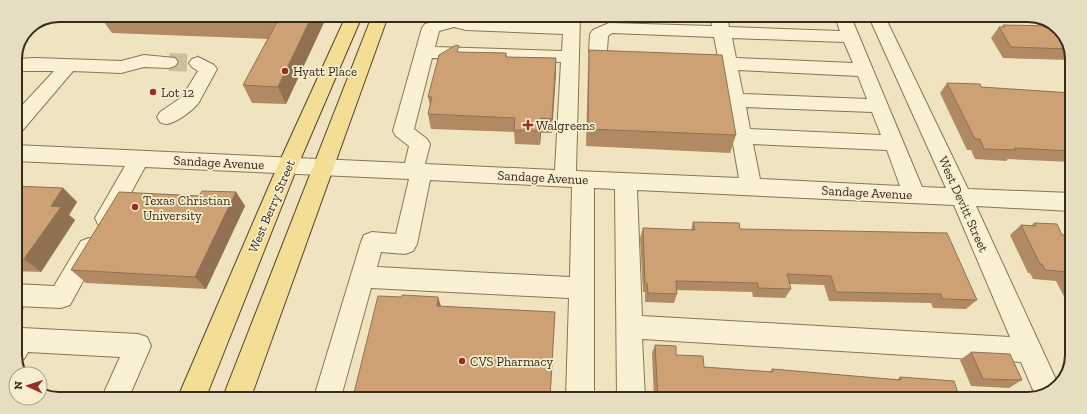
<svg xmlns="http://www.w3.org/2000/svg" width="1087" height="414" viewBox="0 0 1087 414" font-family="'Zilla Slab',serif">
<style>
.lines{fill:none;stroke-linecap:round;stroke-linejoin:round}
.minor-tunnel{stroke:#cabf9e;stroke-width:18;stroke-dasharray:18 10;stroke-linecap:butt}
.minor-casing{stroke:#887557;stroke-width:2}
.major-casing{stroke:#55422c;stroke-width:2}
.minor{fill:#faf1d2;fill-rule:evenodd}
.major{fill:#f4de95;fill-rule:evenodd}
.wall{fill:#b18a64}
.shaded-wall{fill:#907151}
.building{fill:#cea174;stroke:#907151}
.poi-dot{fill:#982e25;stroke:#f6eecf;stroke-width:1.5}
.labels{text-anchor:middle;stroke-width:3.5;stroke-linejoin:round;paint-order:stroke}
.poi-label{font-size:13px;fill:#372b1c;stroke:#f6eecf;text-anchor:start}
.street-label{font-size:13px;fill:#372b1c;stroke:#f6eecf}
.rim{fill:none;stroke:#372b1c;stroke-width:2}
</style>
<rect width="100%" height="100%" fill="#efe4bf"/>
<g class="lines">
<path class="minor-tunnel" d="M169 62 198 63"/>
<defs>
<path id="minor" d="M453 16 468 20 563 23 564 16H580L576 171 739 178 720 69 688 66 685 62 688 58 694 56 718 57 714 37 612 33 608 36 607 50 612 53 630 56 633 60 630 64 624 66 608 65 602 63 592 56 589 52 590 34 593 30 609 23 712 26 711 17H727L729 27 840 31 835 17H851L922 187 946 188 869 17H885L968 189 1071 193V211L976 206 1058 384 1053 391 1036 397 1021 362 642 339 645 398H617L615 189 594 188V398H566L569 298 371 288 341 397H314L361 242 364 235 372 232 396 234 409 179 145 167 114 224 106 227 98 224 95 218 125 166 15 161V145L405 163 409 146 396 136 393 131 422 28 425 24ZM454 27 466 30 563 34 562 51 435 47 439 31ZM732 38 844 42 853 63 736 58ZM432 58 561 62 555 170 425 164 430 144 427 139 414 129ZM738 70 858 76 867 99 743 94ZM746 107 872 112 881 135 750 129ZM753 144 887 150 900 186 760 179ZM430 180 572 187 570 277 377 267 381 252 405 254 413 251 417 244ZM637 190 954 205 1010 337 642 316Z
M144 55 175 58 178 62 175 66 169 68 144 67 121 73 73 71 22 131 15 133V113L54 71H15V59L36 58 121 61Z
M198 57 214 65 217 69 199 102C195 109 175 124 166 124 164 124 162 123 160 122L157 117 160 112 182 97 198 71 192 67 189 63 192 59Z
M89 238 97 241 101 248 70 305 61 308 15 306V284L54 286 81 241Z
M22 328 138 334 147 337 151 346 129 397H102L120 357 28 352 24 359 16 362 15 331Z"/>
<path id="major" d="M346 16H362L298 165 206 397H178L278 165Z
M372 16H388L251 397H223Z"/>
</defs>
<use href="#minor" class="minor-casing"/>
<use href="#major" class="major-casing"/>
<use href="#minor" class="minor"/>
<use href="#major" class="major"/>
</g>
<path class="wall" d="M99 15 327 16 286 104 252 103 243 85 268 39 112 33Z
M1003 25 1063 32 1072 56V60L1003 58 991 38 999 27H1002Z
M589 50 736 135 730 153 586 146 588 68Z
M459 52 506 53 507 57 556 58 552 133H541L540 145 515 144 514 132 431 129 428 114 430 105 428 97Z
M947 83 981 87 1072 93 1071 162 1008 159 1006 161 975 159 971 150H967L940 93Z
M15 186 63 188 77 202 69 215 75 220 41 272 15 271Z
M236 192 245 206 206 289 86 283 71 270 199 196Z
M693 222 740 229 977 300 966 309 933 308 931 303 829 301 824 285 789 284 791 289 785 298 753 297 752 292 677 290V294L674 303 645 302V292H643L640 238 643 228 691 230Z
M1034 223 1062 235H1071L1070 308 1056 281 1033 279 1030 273H1028L1010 235 1021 225 1031 226Z
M655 345 704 367 770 372 772 369 897 380 900 377 960 399 654 398 652 353Z
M971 352 1022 380 1009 388 971 386 960 360Z"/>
<path class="shaded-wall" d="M312 16H327L286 104 278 87Z
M556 58V73L552 133V119Z
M541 118V133L540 145V131Z
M63 188 77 202 69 215 75 220 41 272 24 259 51 206Z
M236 192 245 206 206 289 195 277Z
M438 297 442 309 437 306Z
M15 302 24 308 15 322Z"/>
<path class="building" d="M101 15 312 16 278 87 243 85 277 22Z
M1003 25 1054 26 1063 32 1069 49 1011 47 999 27H1005Z
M456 45 459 46 457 52 506 53V57L556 58 552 119 541 118 540 131 514 130 515 118 428 114 432 97H428L439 55Z
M589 50 722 55 736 135 588 129Z
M947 83 980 84 981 87 1072 93 1071 151 1014 148 1016 150 984 149 980 139H975Z
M15 186 63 188 51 206 61 207 24 259H15Z
M202 191 236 192 195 277 71 270 119 192 199 196Z
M693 222 739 223 740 229 947 233 977 300 942 299 941 294 836 292 831 276 787 274 791 289 758 288V283L676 281 677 294 648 293 647 283H645L643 228 695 230Z
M1034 223 1057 224 1062 235H1071L1070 275 1069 272 1045 270 1042 264H1040L1021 225 1036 226Z
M402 295 438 297 437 306 555 312 550 398 353 397 378 296 402 297Z
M655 345 676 346V355L703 356 704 367 773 372 772 369 901 380 900 377 954 381 960 399 658 398Z
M971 352 1010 354 1022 380 983 379Z"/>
<g class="poi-dot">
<circle cx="285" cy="71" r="4"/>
<circle cx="153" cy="92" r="4"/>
<path d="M526 119h4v4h4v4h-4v4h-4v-4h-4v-4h4z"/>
<circle cx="135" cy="207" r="4"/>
<circle cx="462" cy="361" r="4"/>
</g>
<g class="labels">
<g class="poi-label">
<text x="293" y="76">Hyatt Place</text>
<text x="161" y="97">Lot 12</text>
<text x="536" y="130">Walgreens</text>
<text x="143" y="205">Texas Christian<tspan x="143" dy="15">University</tspan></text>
<text x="470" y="366">CVS Pharmacy</text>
</g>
<g class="street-label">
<text transform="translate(219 162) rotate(3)" y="5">Sandage Avenue</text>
<text transform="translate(543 177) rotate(3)" y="5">Sandage Avenue</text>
<text transform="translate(867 192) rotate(3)" y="5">Sandage Avenue</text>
<text transform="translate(964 204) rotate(66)" y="5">West Devitt Street</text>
<text transform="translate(271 206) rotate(-67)" y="5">West Berry Street</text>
</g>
</g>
<path d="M0 0H1087V414H0ZM59 22H1028A37 37 0 0 1 1065 59V355A37 37 0 0 1 1028 392H59A37 37 0 0 1 22 355V59A37 37 0 0 1 59 22Z" fill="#e7dec1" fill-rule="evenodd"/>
<path class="rim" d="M59 22H1028A37 37 0 0 1 1065 59V355A37 37 0 0 1 1028 392H59A37 37 0 0 1 22 355V59A37 37 0 0 1 59 22Z"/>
<g transform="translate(28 386) rotate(273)"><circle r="19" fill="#f6eecf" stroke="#aaa087"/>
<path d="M0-3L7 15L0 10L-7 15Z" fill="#982e25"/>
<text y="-6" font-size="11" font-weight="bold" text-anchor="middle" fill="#372b1c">N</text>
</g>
</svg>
